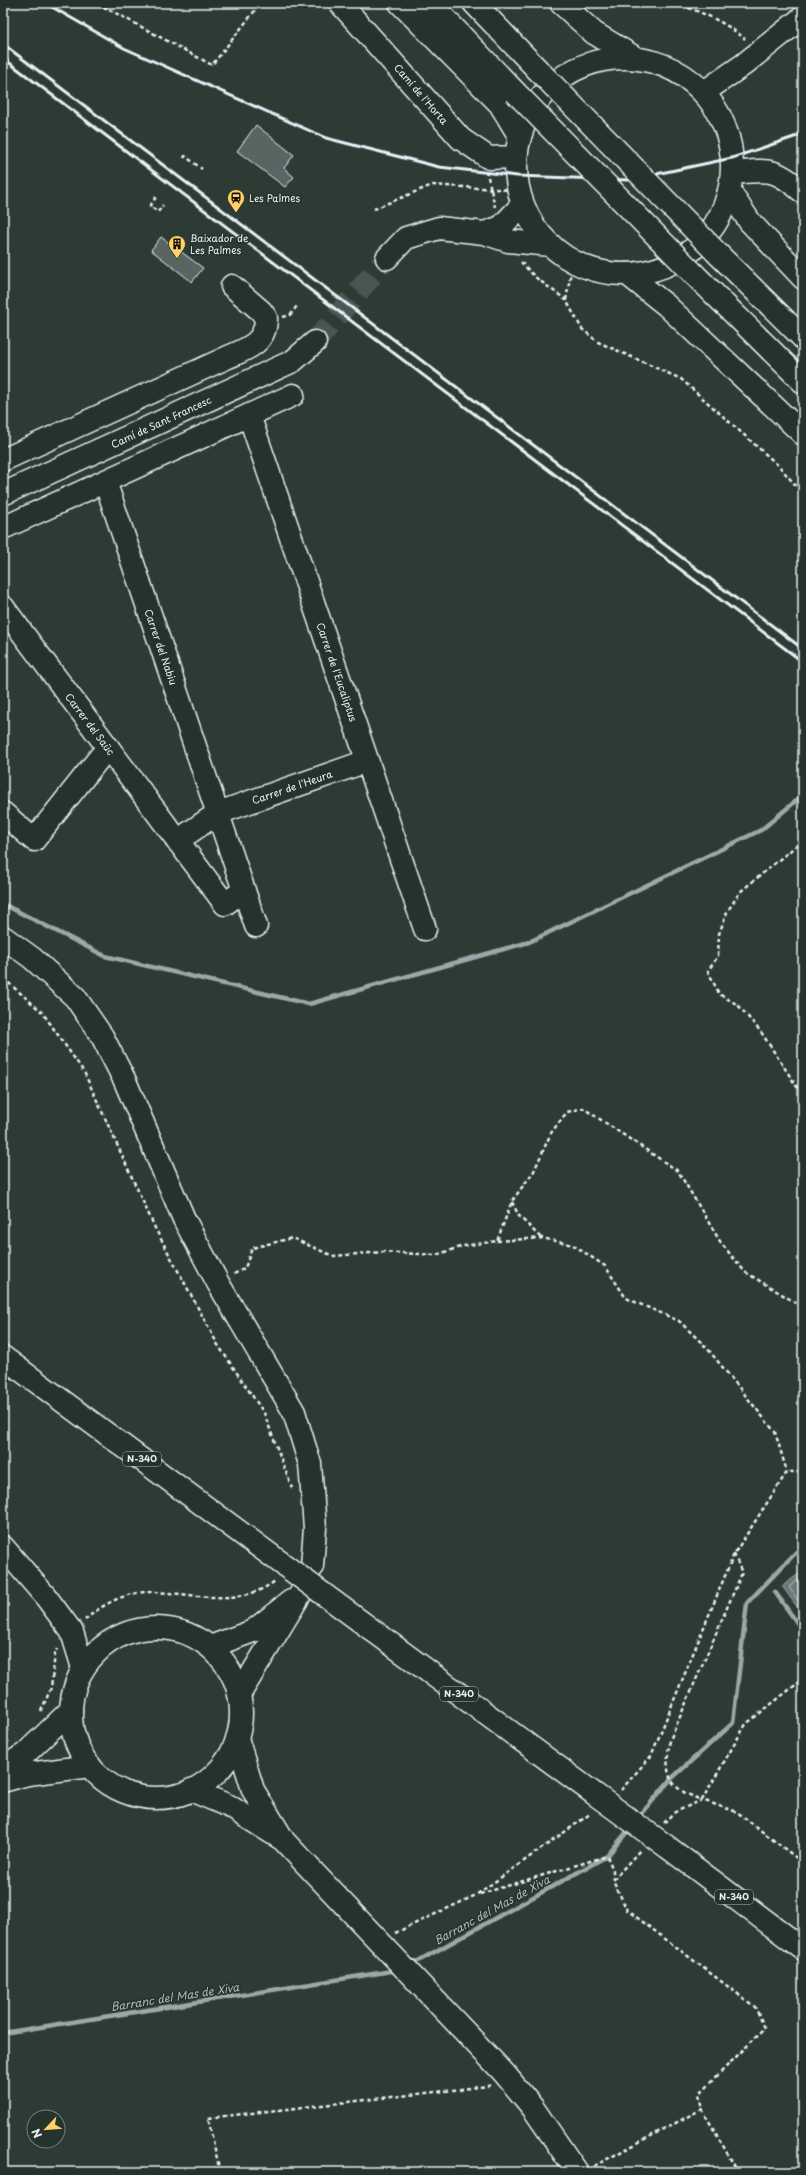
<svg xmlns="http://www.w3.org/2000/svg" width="806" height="2175" viewBox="0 0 806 2175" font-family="'Playpen Sans',sans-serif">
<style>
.water{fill:#6b7775;stroke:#9da8a9}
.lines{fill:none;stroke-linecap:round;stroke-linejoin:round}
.shore{stroke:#b6c0c4;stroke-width:1}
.stream{stroke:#9da8a9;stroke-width:4.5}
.building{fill:#596563;stroke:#e8f1f8}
.minor-tunnel{stroke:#4a5652;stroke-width:22;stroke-dasharray:22 11;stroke-linecap:butt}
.minor-casing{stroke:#e8f1f8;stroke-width:25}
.major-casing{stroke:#e8f1f8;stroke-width:25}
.highway-casing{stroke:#e8f1f8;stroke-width:25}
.path{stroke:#e8f1f8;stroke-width:2.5;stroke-dasharray:4 3;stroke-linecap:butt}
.minor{stroke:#26332d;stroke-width:22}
.major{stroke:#26332d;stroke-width:22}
.highway{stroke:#26332d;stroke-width:22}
.rail{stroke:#e8f1f8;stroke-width:3}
.major-bridge-casing{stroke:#e8f1f8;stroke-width:25;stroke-linecap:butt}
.highway-bridge-casing{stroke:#e8f1f8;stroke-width:25;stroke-linecap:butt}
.major-bridge{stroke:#26332d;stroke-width:22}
.highway-bridge{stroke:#26332d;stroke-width:22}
.labels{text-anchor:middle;stroke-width:3;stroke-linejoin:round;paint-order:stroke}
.shield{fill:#26332d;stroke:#aeb8bb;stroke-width:1}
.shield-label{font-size:9px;font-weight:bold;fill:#e8f1f8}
.street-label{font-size:10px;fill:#e8f1f8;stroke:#26332d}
.poi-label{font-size:10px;fill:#e8f1f8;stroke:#26332d;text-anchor:start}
.water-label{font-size:11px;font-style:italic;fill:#b0babd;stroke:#26332d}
</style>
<rect width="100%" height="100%" fill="#2e3b35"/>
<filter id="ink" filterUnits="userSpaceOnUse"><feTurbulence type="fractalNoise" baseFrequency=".025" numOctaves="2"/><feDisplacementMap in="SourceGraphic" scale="8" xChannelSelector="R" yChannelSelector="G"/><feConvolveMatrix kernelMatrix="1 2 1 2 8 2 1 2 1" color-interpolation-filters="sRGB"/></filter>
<g filter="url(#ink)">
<path class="water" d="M803 1571V1615L782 1586Z"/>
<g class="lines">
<path class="shore" d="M803 1576 789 1587 803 1608"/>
<path class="stream" d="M3 904 105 956 309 1004 529 942 761 830 803 795
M775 1592 803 1631
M803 1760V1772
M638 1818 670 1780 733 1723 747 1603 803 1545
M411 1965 607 1856 631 1827
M3 2033 398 1970"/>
</g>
<path class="building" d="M256 125 294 155 284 168 294 177 285 187 237 151Z
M161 237 203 268 192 282 151 250Z"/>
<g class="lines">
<path class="minor-tunnel" d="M315 342 387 258"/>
<defs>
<path id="minor" d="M340 3 461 139 489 158 516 157
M516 166a108 108 0 1 1 216 0a108 108 0 1 1-216 0Z
M704 92 743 65 803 17
M732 173C769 170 774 167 803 192
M484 233 501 227 523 204
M387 258 406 238 439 228 484 233 508 241 551 245
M249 415 425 929
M3 460 226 358C246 349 266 344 266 318L261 311 232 286
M105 481 256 926
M3 494 293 361 315 342
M3 528 293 395
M3 607 225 904 244 890
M3 813 34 840 108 747
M177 841 218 813 367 761
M3 1768 25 1754 71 1710
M3 1781 28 1774 90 1766"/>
<path id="major" d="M400 3 500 104 520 137
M430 3 515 92
M474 3 537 69
M561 3 594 33 634 57
M729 191 750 222 803 278
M718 254 803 338
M627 274 666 305 803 434
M694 274 803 382
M3 937 32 958 75 997 102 1036 125 1081 184 1219 218 1283 294 1412 310 1464 315 1528 312 1566 301 1593 239 1695
M71 1713a85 85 0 1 1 170 0a85 85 0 1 1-170 0Z
M210 1647 253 1631 291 1601
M237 1738 253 1790 284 1841 504 2073 533 2108 577 2172
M191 1790 229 1806 280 1838"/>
<path id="highway" d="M3 1357 280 1562
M3 1547 46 1597 72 1632 83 1668
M322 1593 596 1795
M666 1846 803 1949"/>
</defs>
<use href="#minor" class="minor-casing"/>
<use href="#major" class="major-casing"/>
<use href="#highway" class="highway-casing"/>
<path class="path" d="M97 3 212 65 261 3
M675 3C699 11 726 22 745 39
M184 158 185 156 202 169
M488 177 495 207
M156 197 150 206 158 212 163 205
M374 209 432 185 511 190
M521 262 535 277 566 300 582 329 598 342 681 379 779 466 803 494
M566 300 573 261
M283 317 290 315 297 306
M803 840 740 892 727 912 719 934 718 956 708 971 719 994 738 1005 761 1032 803 1096
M3 978 42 1012 84 1072 155 1228 218 1345 264 1413 292 1488
M512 1202 519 1216 541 1238
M497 1241 542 1238 573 1245 605 1266 626 1298 679 1321 707 1348 775 1432 787 1472
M234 1274 245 1268 252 1248 292 1238 333 1256 383 1252 436 1255 463 1246 497 1241 512 1201 534 1171 551 1133 567 1112 583 1108 678 1171 721 1243 745 1272 803 1307
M734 1554 742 1573 670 1740C664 1775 667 1788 702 1800L746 1724 803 1679
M85 1620C101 1605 124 1593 146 1592 189 1591 237 1610 275 1581
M41 1711 51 1688 55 1654 57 1649
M621 1790 651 1756 734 1554 787 1472H803
M664 1823 673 1813 702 1800 737 1812 803 1863
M480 1894 607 1856 613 1870V1879
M395 1933 476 1895 590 1814
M702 2109 738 2172
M594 2166 702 2109 699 2094 765 2028 755 2007 627 1910 613 1880 641 1849
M220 2172 208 2118 488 2086 490 2085"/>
<use href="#minor" class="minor"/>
<use href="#major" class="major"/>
<use href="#highway" class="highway"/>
<path class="rail" d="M45 3 124 48 326 138 439 167 517 176 628 180 732 158 803 134
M3 44 803 649
M3 58 803 662"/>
<defs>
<path id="major-bridge" d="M537 69 718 254
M515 92 694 274"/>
<path id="highway-bridge" d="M280 1562 322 1593
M596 1795 666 1846"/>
</defs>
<use href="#major-bridge" class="major-bridge-casing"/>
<use href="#highway-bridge" class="highway-bridge-casing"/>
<use href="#major-bridge" class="major-bridge"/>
<use href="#highway-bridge" class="highway-bridge"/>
</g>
</g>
<defs>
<symbol id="station-pin" viewBox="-11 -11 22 30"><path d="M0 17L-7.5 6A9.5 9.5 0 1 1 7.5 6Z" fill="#ffd166" stroke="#26332d"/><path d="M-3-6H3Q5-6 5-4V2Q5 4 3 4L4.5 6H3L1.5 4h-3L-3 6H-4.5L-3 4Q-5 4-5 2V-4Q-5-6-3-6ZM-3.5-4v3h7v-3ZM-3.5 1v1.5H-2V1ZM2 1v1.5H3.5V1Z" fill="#111"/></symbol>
<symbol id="building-pin" viewBox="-11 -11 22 30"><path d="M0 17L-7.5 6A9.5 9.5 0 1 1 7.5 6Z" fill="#ffd166" stroke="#26332d"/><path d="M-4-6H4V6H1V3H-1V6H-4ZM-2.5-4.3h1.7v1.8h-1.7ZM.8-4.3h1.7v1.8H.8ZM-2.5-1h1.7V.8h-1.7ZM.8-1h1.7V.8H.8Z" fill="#111"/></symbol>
</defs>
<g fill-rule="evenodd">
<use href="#station-pin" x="226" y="188" width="20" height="27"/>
<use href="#building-pin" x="167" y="234" width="20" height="27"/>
</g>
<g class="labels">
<g class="shield">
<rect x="123" y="1452" width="38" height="14" rx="3"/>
<rect x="440" y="1687" width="38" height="14" rx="3"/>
<rect x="715" y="1890" width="38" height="14" rx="3"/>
</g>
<g class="shield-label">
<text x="142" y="1462">N-340</text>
<text x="459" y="1697">N-340</text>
<text x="734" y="1900">N-340</text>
</g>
<g class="street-label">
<text transform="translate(421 94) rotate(49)" y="4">Camí de l'Horta</text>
<text transform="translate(161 422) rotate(-25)" y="4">Camí de Sant Francesc</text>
<text transform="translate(161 647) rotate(71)" y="4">Carrer del Nabiu</text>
<text transform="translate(337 672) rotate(71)" y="4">Carrer de l'Eucaliptus</text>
<text transform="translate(90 724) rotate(53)" y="4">Carrer del Saüc</text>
<text transform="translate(292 787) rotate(-19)" y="4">Carrer de l'Heura</text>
</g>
<g class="poi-label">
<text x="249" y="202">Les Palmes</text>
<text x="190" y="242">Baixador de<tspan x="190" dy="12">Les Palmes</tspan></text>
</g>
<g class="water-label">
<text transform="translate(492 1910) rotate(-29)" y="4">Barranc del Mas de Xiva</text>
<text transform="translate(175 1997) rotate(-9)" y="4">Barranc del Mas de Xiva</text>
</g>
</g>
<rect width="806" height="2175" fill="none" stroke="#26332d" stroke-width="16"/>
<rect x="8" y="8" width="790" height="2159" fill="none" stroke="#e8f1f8" stroke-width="1.5" filter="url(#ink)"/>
<g transform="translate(46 2129) rotate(244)"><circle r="19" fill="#26332d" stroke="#747f7e"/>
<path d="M0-3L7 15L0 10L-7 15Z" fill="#ffd166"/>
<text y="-6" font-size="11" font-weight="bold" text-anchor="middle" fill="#e8f1f8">N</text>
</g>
</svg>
